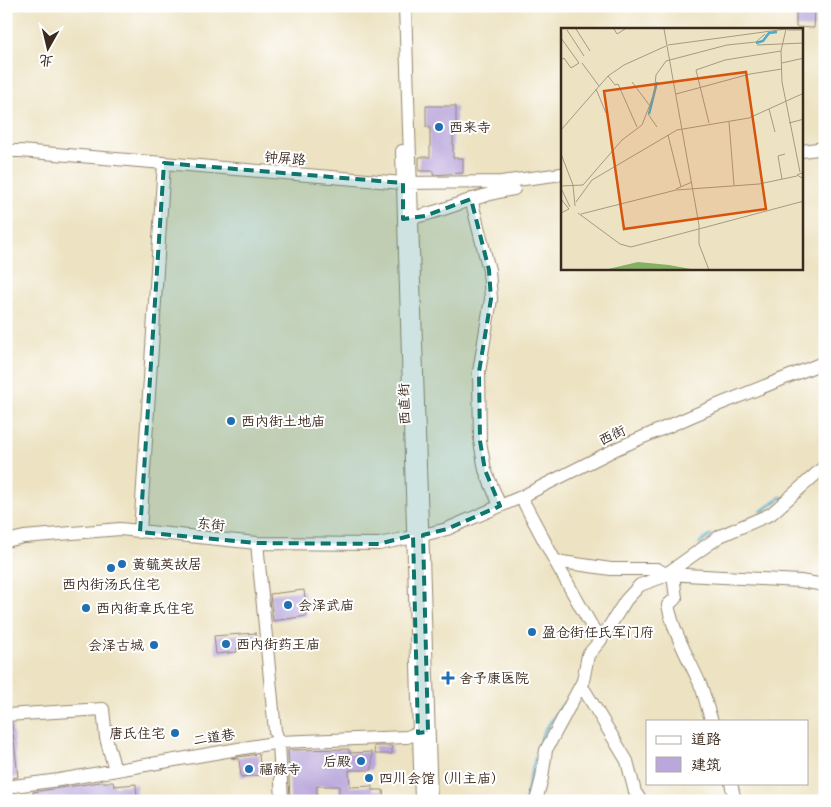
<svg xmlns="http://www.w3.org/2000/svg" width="831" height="807" viewBox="0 0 831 807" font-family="'Shantell Sans','LXGW WenKai TC',sans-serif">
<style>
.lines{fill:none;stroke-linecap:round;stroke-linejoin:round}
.stream{stroke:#4babca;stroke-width:3}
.building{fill:#baa8dc}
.minor-casing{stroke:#948670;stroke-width:14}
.minor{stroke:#fff;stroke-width:12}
.marked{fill:#0f766e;fill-opacity:0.2;stroke:#0f766e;stroke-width:4;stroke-dasharray:10 6;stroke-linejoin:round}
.poi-dot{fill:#1f6fb2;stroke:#fff;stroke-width:2}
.labels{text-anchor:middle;stroke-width:4;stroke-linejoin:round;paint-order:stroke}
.poi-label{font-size:14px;fill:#3b2a1e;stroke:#fff;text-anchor:start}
.street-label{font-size:14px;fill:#3b2a1e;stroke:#fff}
.inset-river{fill:none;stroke:#4babca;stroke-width:2.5}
.inset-road{fill:none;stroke:#a69981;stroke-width:1}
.view{fill:#d7540e;fill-opacity:0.15;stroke:#d7540e;stroke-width:2.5}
.inset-edge{fill:none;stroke:#3b2a1e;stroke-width:2.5}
</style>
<rect width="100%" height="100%" fill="#fff"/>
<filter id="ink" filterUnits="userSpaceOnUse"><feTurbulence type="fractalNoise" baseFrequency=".02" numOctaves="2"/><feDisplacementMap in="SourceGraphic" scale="10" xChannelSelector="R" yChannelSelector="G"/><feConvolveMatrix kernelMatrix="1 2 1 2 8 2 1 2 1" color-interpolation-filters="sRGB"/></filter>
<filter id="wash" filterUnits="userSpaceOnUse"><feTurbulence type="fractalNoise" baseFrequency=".0096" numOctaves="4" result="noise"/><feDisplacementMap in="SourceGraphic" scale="20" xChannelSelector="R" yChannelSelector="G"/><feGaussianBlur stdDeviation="1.12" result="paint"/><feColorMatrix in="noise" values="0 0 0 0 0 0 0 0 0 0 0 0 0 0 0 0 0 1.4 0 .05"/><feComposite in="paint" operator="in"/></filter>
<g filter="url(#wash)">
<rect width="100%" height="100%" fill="#ede3c3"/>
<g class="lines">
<path class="stream" d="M762 511 781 497
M700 543 711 535
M526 801 530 777 543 733 564 703"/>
</g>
<g id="blocks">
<path class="building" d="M796 9 815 10 814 28 796 27Z
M426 106H456V127H453V158H463V173L433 175V171H419V157H430V127H426Z
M304 590 307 616 273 621 270 594Z
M256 633 257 647 237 648V652L216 654 214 636Z
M6 723H12L18 777 6 779Z
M374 746H392V754H375Z
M349 749V753L372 752V770H349L350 787 372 786V790H383L384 801H339V786H317V801H290L288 750Z
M259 754 261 775 241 777 239 759 231 758Z
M100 782H113L114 786 136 784 137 799 75 801V797L54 798V801H34L33 792Z"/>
</g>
</g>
<g filter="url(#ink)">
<use href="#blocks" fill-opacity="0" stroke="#948670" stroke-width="1"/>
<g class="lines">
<defs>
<path id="minor" d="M405 6 431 801
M6 151H20L403 183 501 182 562 174
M402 151 421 801
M802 151 825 148
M471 199 489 270 491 299 479 372 480 441 485 470 500 506
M406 219C443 213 476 194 514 189
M521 497 555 561 611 569H657L666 574 800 581 825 585
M140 532 164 163
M6 541 24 537 120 529 257 543 379 544 423 535 447 529 521 497 618 448 715 406 825 362
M257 543 275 731 279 742 282 801
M555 561 600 641
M673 575 676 598 668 605C674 634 688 657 700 684 705 695 707 709 712 721
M580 688 585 691 627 761 635 792 641 801
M6 715 103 709 106 738 115 770
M731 783 735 801
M6 787 59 780 279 742 407 737 418 733H426
M536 801 542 778 546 750 583 681 588 655 600 641 626 600 640 585 662 577 720 536 771 514 825 466"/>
</defs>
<use href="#minor" class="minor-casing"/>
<use href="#minor" class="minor"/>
</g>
</g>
<path class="marked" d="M164 163 403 183V219L425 216 471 199 489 270 491 299 479 372 480 441 485 470 500 506 447 529 423 535 428 732 418 733 413 535 379 544 257 543 140 532Z"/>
<g class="poi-dot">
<circle cx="439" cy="127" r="5"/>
<circle cx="231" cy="421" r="5"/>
<circle cx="122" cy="564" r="5"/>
<circle cx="111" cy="568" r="5"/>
<circle cx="288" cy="605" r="5"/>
<circle cx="86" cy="608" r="5"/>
<circle cx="532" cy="632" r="5"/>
<circle cx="226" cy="644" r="5"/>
<circle cx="154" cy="645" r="5"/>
<path d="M445.5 670.5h5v5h5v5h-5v5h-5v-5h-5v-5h5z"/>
<circle cx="175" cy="733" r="5"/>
<circle cx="361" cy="761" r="5"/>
<circle cx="249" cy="769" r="5"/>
<circle cx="369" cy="778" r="5"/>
</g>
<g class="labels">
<g class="poi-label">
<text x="449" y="132">西来寺</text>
<text x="241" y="426">西内街土地庙</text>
<text x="132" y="569">黄毓英故居</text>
<text x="111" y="589" text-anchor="middle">西内街汤氏住宅</text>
<text x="298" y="610">会泽武庙</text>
<text x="96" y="613">西内街章氏住宅</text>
<text x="542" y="637">盈仓街任氏军门府</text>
<text x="236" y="649">西内街药王庙</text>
<text x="144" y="650" text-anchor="end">会泽古城</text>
<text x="459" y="683">舍予康医院</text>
<text x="165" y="738" text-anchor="end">唐氏住宅</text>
<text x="351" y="766" text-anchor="end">后殿</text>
<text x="259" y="774">福禄寺</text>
<text x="379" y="783">四川会馆（川主庙）</text>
</g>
<g class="street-label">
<text transform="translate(285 158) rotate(5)" y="5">钟屏路</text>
<text transform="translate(404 404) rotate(-92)" y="5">西直街</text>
<text transform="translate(612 435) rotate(-25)" y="5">西街</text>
<text transform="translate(211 524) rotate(6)" y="5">东街</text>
<text transform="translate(214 737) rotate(-9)" y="5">二道巷</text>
</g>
</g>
<g transform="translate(561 28)">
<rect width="242" height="242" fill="#ede3c3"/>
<path d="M77 234 108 237 135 242H43Z" fill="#84b068"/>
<path class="inset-river" d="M195 15 202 13 208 5 216 4M88 86 96 54"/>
<path class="inset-road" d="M15 1 29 23M53 1 56 6 64 1M103 1 138 197V216L148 242M225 1 220 23 221 54 239 144M6 2 23 28M226 2H243M0 10 18 35 10 40 3 30 0 32M107 17 225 1M196 17 243 15M21 35 38 58M221 35 243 30M47 48 54 57 57 56 76 99M71 54 89 78M35 61 45 85M115 66 189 46 221 41M208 81 214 104M87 86 96 99M168 94 173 157M148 95 135 42 164 32 220 23M228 95 243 91M0 102 47 48 63 37 105 18M107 107 120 159M0 126 12 157 14 178M243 144 236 147 243 151M221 151 217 128 224 126M0 158 22 157 61 112 81 97 93 66 95 47 105 33 166 17 195 14 204 6M0 160 9 179M115 161 131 154M0 171 8 181 0 185M15 174 31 152 116 102 188 90 243 65M17 185 59 216 70 219 243 173M20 186 115 162 198 156 236 148"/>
<path class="view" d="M185 44 205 181 63 201 43 63Z"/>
<rect width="242" height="242" class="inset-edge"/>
</g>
<rect width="831" height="807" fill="none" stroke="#fff" stroke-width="25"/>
<rect x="646" y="720" width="162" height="65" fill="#ffffff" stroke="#b1aaa5"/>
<rect x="656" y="736" width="25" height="8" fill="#ffffff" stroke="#b1aaa5"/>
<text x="691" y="744" font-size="15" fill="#3b2a1e">道路</text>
<rect x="656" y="757" width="25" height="15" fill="#baa8dc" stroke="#b1aaa5"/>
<text x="691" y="770" font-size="15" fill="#3b2a1e">建筑</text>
<g transform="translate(48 48) rotate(188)" stroke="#ffffff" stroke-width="4" paint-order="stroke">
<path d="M0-4L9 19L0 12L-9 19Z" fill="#3b2a1e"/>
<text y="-8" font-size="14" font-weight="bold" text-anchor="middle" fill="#3b2a1e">北</text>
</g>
</svg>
